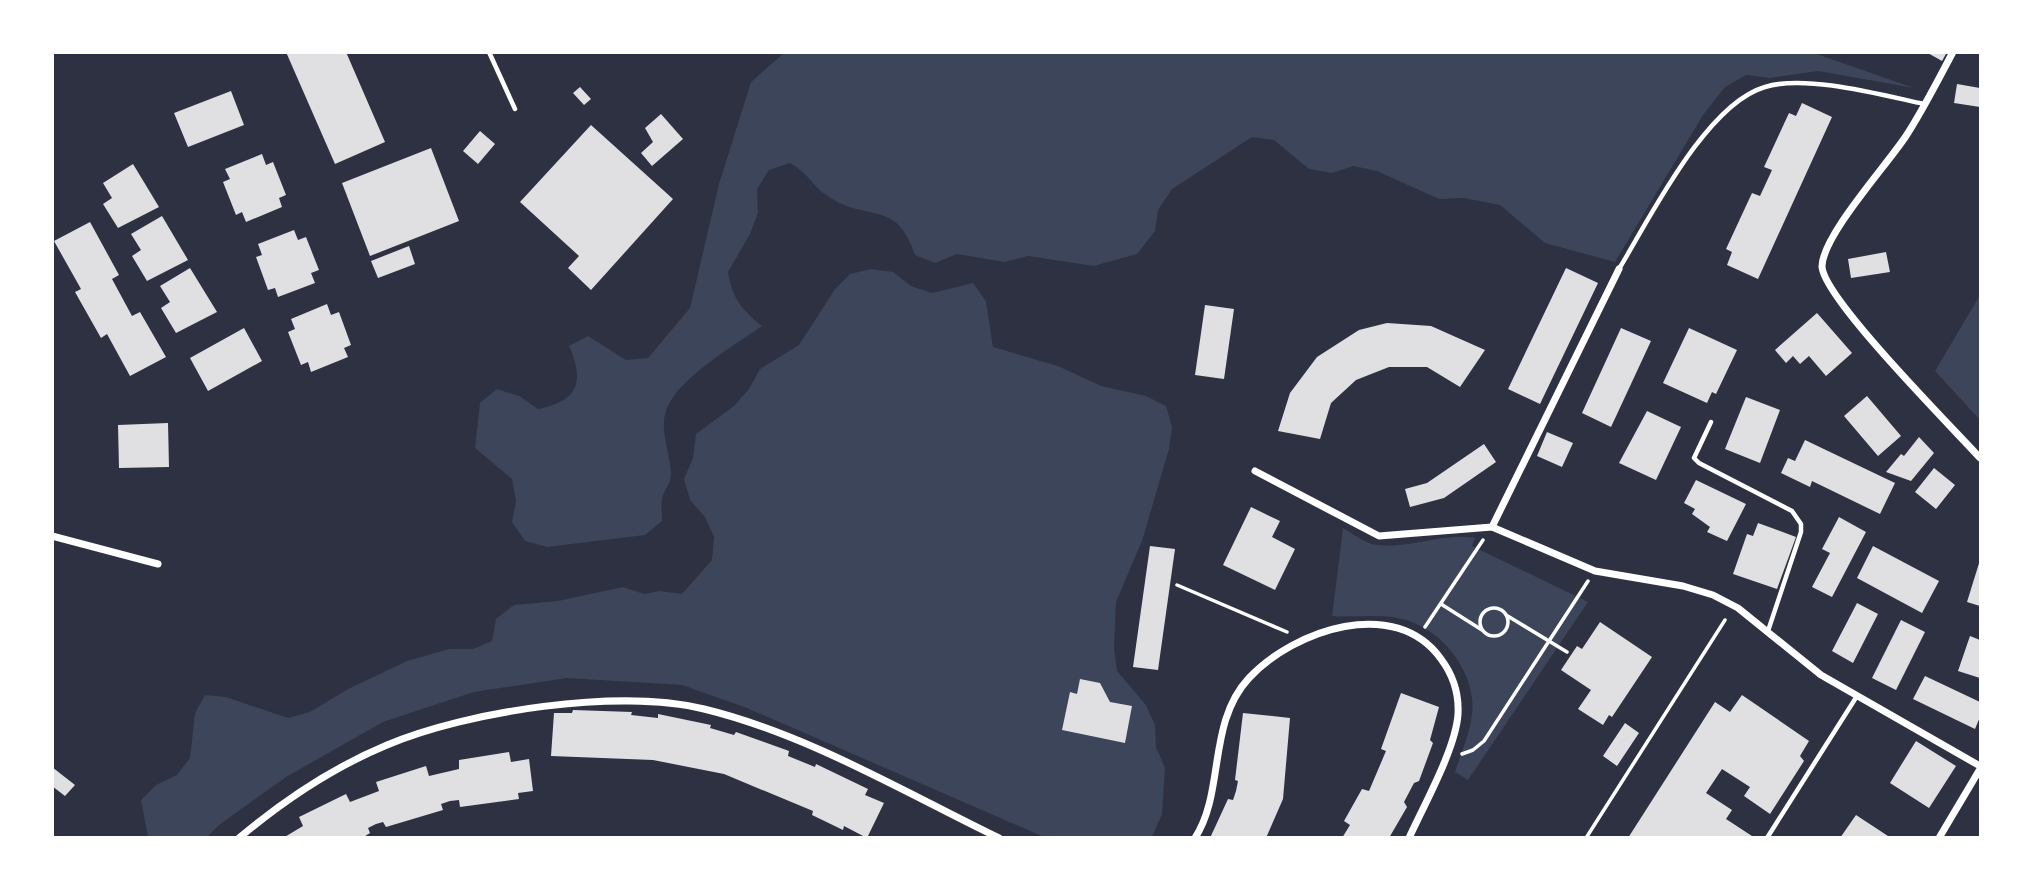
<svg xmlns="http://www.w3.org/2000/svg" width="2033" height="890" viewBox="0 0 2033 890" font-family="'Titillium Web',sans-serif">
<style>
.green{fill:#3c4559}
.building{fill:#e0e0e3}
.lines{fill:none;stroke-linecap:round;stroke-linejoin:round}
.path{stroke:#fff;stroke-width:3.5}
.service{stroke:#fff;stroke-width:4.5}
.minor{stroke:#fff;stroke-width:7}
</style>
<rect width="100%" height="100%" fill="#2d3142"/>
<path class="green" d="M1814 53 1914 88 1818 71 1770 78 1746 75 1725 87 1703 115 1615 262 1545 243 1500 205 1464 198 1439 199 1377 171 1353 166 1332 173 1309 169 1274 140 1252 137 1172 189 1158 210 1155 231 1137 254 1094 266 1028 256 1004 262 957 254 935 263 915 255C896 197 867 224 826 195 812 185 809 174 790 163L769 170 757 189 758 213 750 234 728 272C732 298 742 310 762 326 734 346 677 378 666 411 659 431 671 454 671 475 671 484 663 491 662 499 661 506 662 514 662 521L645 535 547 547 525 541 512 522 516 501 512 479 475 448 480 403 497 389 519 396 538 409C578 401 585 382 569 346L588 336 626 360 648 358 690 308 719 184 751 82 784 53Z
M871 269 893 272 911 286 932 293 973 283 986 301 993 347 1058 366 1101 386 1146 396 1166 406 1172 427 1169 449 1142 541 1116 602 1114 648 1117 671 1146 705 1155 725 1156 747 1165 768 1162 814 1152 837H1044L747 708 682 685 567 678 474 692 383 722 286 777 219 825 207 837H148L141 800 156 785 177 775 190 758 195 713 205 695 226 697 288 718 310 712 348 689 407 661 449 649H473L492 641 496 619 514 605 558 601 623 587 644 594 660 591 682 594 712 560 714 537 705 517 690 500 684 479 693 458 696 434 734 406 749 389 760 369 799 345 835 289 850 274Z
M1980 295V420L1935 371Z
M1343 528C1352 533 1362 541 1372 544 1406 551 1441 532 1475 538L1472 546 1588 602 1468 780 1455 772C1462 750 1475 723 1472 699 1468 662 1437 627 1402 619 1378 613 1355 618 1332 616Z"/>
<path class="building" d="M286 52H346L385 142 335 164Z
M1926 52H1947L1942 61Z
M1957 84 1980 88V107L1954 103Z
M580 87 591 99 584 105 573 93Z
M231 91 244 125 188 147 174 113Z
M1802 103 1832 117 1758 279 1727 265 1732 252 1726 249 1752 193 1760 196 1772 170 1764 167 1789 113 1796 116Z
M661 114 683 139 652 166 641 153 653 142 645 128Z
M591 125 673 199 591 290 568 268 579 256 520 202Z
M480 131 495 144 478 164 463 151Z
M431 148 459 221 370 256 342 183Z
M262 154 266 165 273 162 286 195 279 198 282 207 246 222 242 212 236 215 223 182 230 179 225 169Z
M133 164 159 207 118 228 103 204 112 198 103 183Z
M162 216 188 260 147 281 132 256 141 250 131 234Z
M90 222 119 275 112 279 132 316 140 312 166 357 130 376 107 334 101 338 75 292 81 289 54 241Z
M294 230 298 240 306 237 319 270 311 273 315 283 278 297 275 288 268 290 256 257 262 255 258 244Z
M409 246 415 264 378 278 371 261Z
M1886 252 1890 272 1851 278 1848 259Z
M190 268 217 312 176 333 161 308 170 302 160 286Z
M1566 268 1598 283 1540 404 1508 389Z
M327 304 331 315 339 312 351 345 344 348 348 357 311 372 308 362 301 365 288 332 295 329 291 319Z
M1205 305 1234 309 1224 379 1195 375Z
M1817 313 1852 353 1826 376 1809 356 1800 364 1793 356 1786 363 1775 350Z
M1387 323 1431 326 1485 350 1460 387 1427 367H1389L1356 380 1331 403 1320 439 1278 431 1290 393 1317 357 1359 330Z
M244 328 262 361 208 391 190 358Z
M1621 328 1651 341 1611 427 1582 413Z
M1689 328 1737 350 1716 394 1712 392 1707 403 1663 383Z
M1867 396 1901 436 1878 456 1844 416Z
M1746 397 1780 410 1760 463 1725 449Z
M1647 411 1681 427 1656 480 1619 463Z
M168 423 169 467 119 468 118 425Z
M1547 432 1573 443 1562 467 1537 456Z
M1919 437 1934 453 1911 481 1886 472 1901 454 1904 456Z
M1805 440 1895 483 1880 514 1812 481 1810 487 1781 473 1788 458 1795 461Z
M1484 444 1496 462 1444 498 1410 507 1405 489 1427 483Z
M1934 468 1955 485 1936 509 1915 492Z
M1696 480 1746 504 1727 541 1707 532 1710 527 1692 514 1695 509 1684 503Z
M1251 507 1280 521 1272 537 1295 549 1275 590 1223 565Z
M1839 517 1866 532 1832 597 1812 587 1830 553 1822 549Z
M1758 523 1796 537 1777 589 1733 574 1747 534 1753 536Z
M1150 546 1175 549 1158 670 1133 667Z
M1873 546 1939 581 1922 613 1857 578Z
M1980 560V606L1967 602Z
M1857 603 1878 614 1853 663 1832 651Z
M1901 620 1925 632 1896 690 1872 678Z
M1600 622 1652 657 1612 717 1609 715 1603 725 1578 709 1591 690 1561 670 1577 646 1582 649Z
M1970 636 1980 640V678L1958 671Z
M1925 676 1980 702V717L1975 729 1913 699Z
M1080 679 1100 683 1110 702 1132 706 1125 743 1062 730 1070 692 1077 694Z
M1401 693 1439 707 1430 740 1433 743 1419 781 1414 783 1404 802 1407 807 1389 838H1342L1350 825 1344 821 1362 789 1369 791 1386 751 1381 749Z
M1742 695 1809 741 1800 756 1804 761 1770 814 1744 796 1750 787 1722 769 1706 793 1732 810 1726 819 1755 838H1628L1715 702 1730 712Z
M573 710 632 712 631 715 658 718V714L711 725 710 728 734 735 736 732 789 751 788 756 815 767 816 764 868 789 865 795 884 803 867 838 844 826 843 830 812 815 813 811 724 774 653 760 551 756 554 713H572Z
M1243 713 1290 718 1283 799 1266 838H1210L1228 799 1233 800 1236 791 1238 781 1235 780Z
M1625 723 1639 733 1617 766 1603 756Z
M1916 741 1956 766 1929 808 1890 783Z
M509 752 511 762 529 759 533 791 518 793 519 799 460 807 459 800 450 801 441 804 443 810 386 827 383 822 376 824 368 828 370 833 362 838H283L303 826 299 817 346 794 350 802 379 791 376 782 426 766 429 776 459 769V760Z
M52 767 75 785 65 796 52 786Z
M1856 815 1891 838H1840Z"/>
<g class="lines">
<path class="path" d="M1177 585 1287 632
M1441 604 1482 630
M1480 622a14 14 0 1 1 28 0a14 14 0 1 1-28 0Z
M1506 615 1567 652
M1425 627 1483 540
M1462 754 1473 750 1484 741 1588 581
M1586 838 1725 620"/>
<path class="service" d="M489 52 515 109
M1619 269C1650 218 1706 104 1765 87 1806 74 1882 95 1924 104
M1711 422 1694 458 1699 463 1792 511 1801 524V532L1768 631
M1767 838 1857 696"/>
<path class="minor" d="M1953 52C1938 80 1923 110 1906 136 1887 165 1823 235 1822 266 1822 297 1953 428 1980 458
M1255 471 1379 536 1492 527 1595 571 1683 586 1713 595 1738 608 1821 675 1980 766
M1492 527 1619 269
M52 536 158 564
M239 838C283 801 334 767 387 745 467 711 619 688 704 709 807 734 904 792 999 838
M1195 838C1225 792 1207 723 1249 678 1294 630 1395 595 1441 659 1453 675 1459 695 1458 714 1456 748 1424 805 1409 838
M1939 838 1980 769"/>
</g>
<rect width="2033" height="890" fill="none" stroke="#ffffff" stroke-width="108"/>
</svg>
